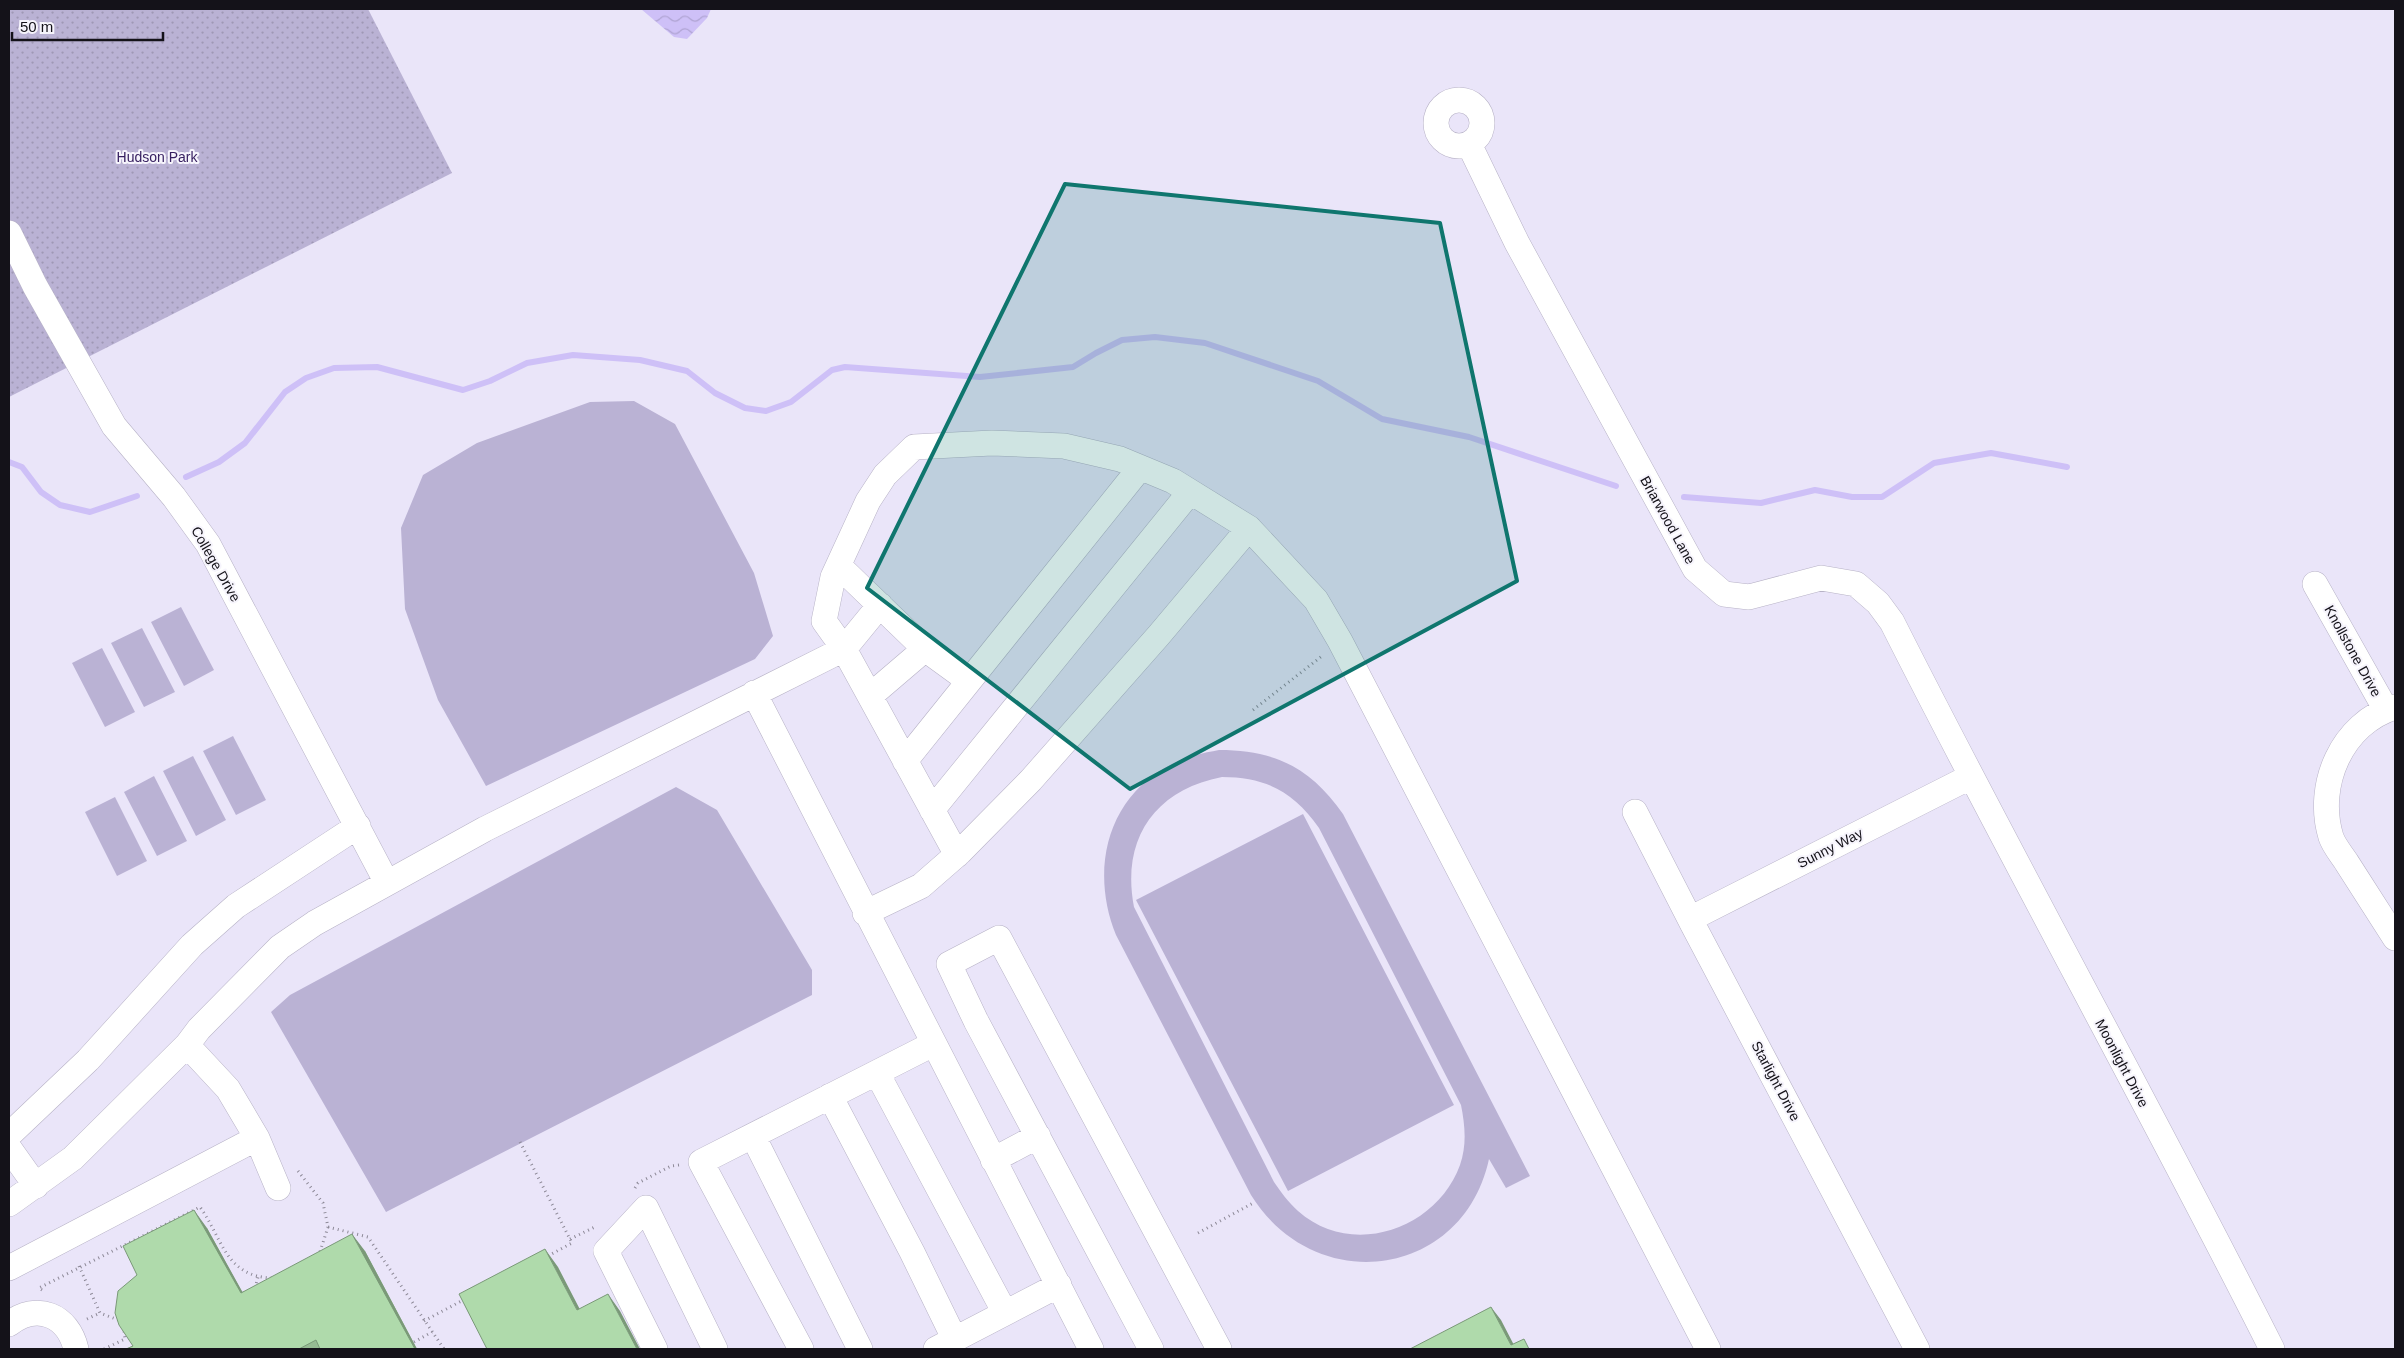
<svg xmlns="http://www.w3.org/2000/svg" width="2404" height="1358" viewBox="0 0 2404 1358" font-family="Helvetica,sans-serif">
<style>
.park{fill:url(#park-dots)}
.garden{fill:#bab2d4;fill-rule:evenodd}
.water{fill:url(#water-waves)}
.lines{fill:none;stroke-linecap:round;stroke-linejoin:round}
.stream{stroke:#cec0f7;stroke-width:6}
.minor-casing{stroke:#b7b2c6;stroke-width:26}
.path{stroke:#8d8997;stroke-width:3;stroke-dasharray:1 4;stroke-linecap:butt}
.minor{stroke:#fff;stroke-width:25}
.wall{fill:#96bb93}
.shaded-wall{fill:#7a9978}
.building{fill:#afdaab;stroke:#7a9978}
.marked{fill:#0f766e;fill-opacity:0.2;stroke:#0f766e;stroke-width:4;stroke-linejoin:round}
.labels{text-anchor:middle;stroke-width:4;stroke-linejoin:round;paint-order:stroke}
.park-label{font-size:14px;fill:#382161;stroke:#f6f4fc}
.street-label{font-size:14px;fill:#141219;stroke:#f6f4fc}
</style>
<defs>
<pattern id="park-dots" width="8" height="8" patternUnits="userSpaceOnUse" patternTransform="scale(1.25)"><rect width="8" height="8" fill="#bab2d4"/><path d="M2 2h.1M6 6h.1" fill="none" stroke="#9f98b5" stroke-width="1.8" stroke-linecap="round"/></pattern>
<pattern id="water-waves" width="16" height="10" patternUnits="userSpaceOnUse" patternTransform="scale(1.25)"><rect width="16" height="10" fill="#cec0f7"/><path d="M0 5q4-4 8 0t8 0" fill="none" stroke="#b0a4d3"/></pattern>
</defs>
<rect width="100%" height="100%" fill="#eae5f9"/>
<path class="park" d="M9 9H368L452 173 9 397Z"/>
<path class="garden" d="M634 401 675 424 754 573 773 636 755 659 486 786 438 700 405 609 401 528 423 475 477 443 590 402Z
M181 607 214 670 184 686 151 622Z
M142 628 175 692 144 707 111 643Z
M102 648 135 712 105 727 72 663Z
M233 736 266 800 236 815 203 751Z
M1219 750C1275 750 1311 768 1343 814L1530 1176 1506 1188 1489 1159C1463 1279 1315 1298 1251 1195L1116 935C1090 871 1106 797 1172 764 1187 756 1203 753 1219 750ZM1222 777C1266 777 1294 792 1319 828L1461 1105C1465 1125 1467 1145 1460 1165 1437 1229 1352 1259 1298 1211 1288 1202 1281 1192 1274 1182L1134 907C1121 840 1154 790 1222 777Z
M193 756 226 820 196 836 163 771Z
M154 776 187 841 157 856 124 792Z
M676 787 717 810 812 970V995L386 1212 271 1012 290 995Z
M115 797 147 861 117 876 85 812Z
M1303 814 1454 1105 1288 1191 1136 900Z"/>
<path class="water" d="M641 9H711L707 18 687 39 674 37Z"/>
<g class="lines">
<path class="stream" d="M9 462 22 467 41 492 60 505 90 512 137 496
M186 477 219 462 245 443 285 392 306 378 334 368 377 367 463 390 490 381 527 363 573 355 640 360 687 371 715 393 745 408 766 411 791 402 832 370 845 367 980 377 1073 367 1096 353 1122 340 1155 337 1205 343 1318 381 1382 419 1469 437 1616 486
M1684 497 1761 503 1815 490 1852 497H1882L1934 463 1991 453 2067 467"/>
<defs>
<path id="minor" d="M1436 123a23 23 0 1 1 46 0a23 23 0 1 1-46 0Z
M1469 144 1517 243 1695 569 1724 594 1749 597 1821 578 1856 584 1878 603 1892 622C2015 866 2149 1105 2272 1349
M9 233 35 286 114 426 174 497 208 544 387 883
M839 566 925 649
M2315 584 2386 710
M754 693 1091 1349
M870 696 925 649 969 681
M2395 707C2342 723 2315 785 2331 837 2334 846 2342 855 2347 863 2363 888 2379 913 2395 938
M905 761 1140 468
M932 810 1190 492
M1635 812 1693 925 1917 1349
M957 855 844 649 824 621 833 577 868 501 885 475 914 447 992 443 1064 446 1120 459 1173 481 1249 528 1316 600 1340 641 1708 1349
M865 913 921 886 960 852 1031 780 1159 635 1249 528
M1690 919 1970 777
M877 1073 1005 1313
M830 1096 912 1252 955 1340
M9 1135 88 1060 192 945 236 906 358 826
M753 1136 860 1349
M257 1138 278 1188
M9 1148 36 1186
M993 1160 1038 1136
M9 1204 73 1158 187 1045 199 1029 280 947 315 923 485 829 844 649 880 605
M9 1268 257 1138 228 1089 187 1045
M9 1324C37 1302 68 1315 76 1349
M655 1349 606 1251 646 1208 715 1349
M801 1349 701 1162 933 1044
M936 1349 1059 1285
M1151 1349 976 1021 949 964 999 938 1219 1349"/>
</defs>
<use href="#minor" class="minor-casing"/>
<path class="path" d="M1253 710 1322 656
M520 1142 572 1243 546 1257
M298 1171 323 1203 328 1227 319 1255
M635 1188 638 1183 671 1166 679 1165
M328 1227 368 1237 444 1349
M1198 1233 1255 1202
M570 1239 597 1226
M79 1266 100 1313 121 1321
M255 1288 258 1277
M42 1290 39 1288 200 1207C223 1239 225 1277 273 1278
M87 1319 100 1313
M424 1321 465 1299
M414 1342 432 1332
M104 1349 125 1339 124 1330"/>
<use href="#minor" class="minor"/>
</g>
<path class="wall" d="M207 1228 242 1292 365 1251 417 1349H126L133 1346 137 1275Z"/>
<path class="shaded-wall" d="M194 1210 207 1228 253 1311 241 1293Z
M352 1234 365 1251 417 1349H415Z
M545 1249 558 1267 589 1327 577 1310Z
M608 1294 620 1311 640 1349H637Z
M1491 1307 1501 1320 1516 1349 1511 1345Z"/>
<path class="building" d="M194 1210 241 1293 352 1234 415 1349H320L316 1340 299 1349H126L133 1346 119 1325 115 1313 118 1291 137 1275 123 1246Z
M545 1249 577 1310 608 1294 637 1349H487L459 1294Z
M1491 1307 1511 1345 1524 1339 1529 1349H1410Z"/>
<path class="marked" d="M1065 184 1440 223 1517 581 1130 789 867 588Z"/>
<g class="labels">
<g class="park-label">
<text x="157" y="162">Hudson Park</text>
</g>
<g class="street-label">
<text transform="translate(1668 520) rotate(61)" y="5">Briarwood Lane</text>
<text transform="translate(216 564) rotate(60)" y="5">College Drive</text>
<text transform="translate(2353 651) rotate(61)" y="5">Knollstone Drive</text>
<text transform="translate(1830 848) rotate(-27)" y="5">Sunny Way</text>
<text transform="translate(2122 1063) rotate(62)" y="5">Moonlight Drive</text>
<text transform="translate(1776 1081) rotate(62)" y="5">Starlight Drive</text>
</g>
</g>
<rect width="2404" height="1358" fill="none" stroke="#141219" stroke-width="20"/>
<path d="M12 32v8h151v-8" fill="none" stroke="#141219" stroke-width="2.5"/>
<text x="20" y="32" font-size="15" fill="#141219" stroke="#f6f4fc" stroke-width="4" paint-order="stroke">50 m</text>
</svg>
